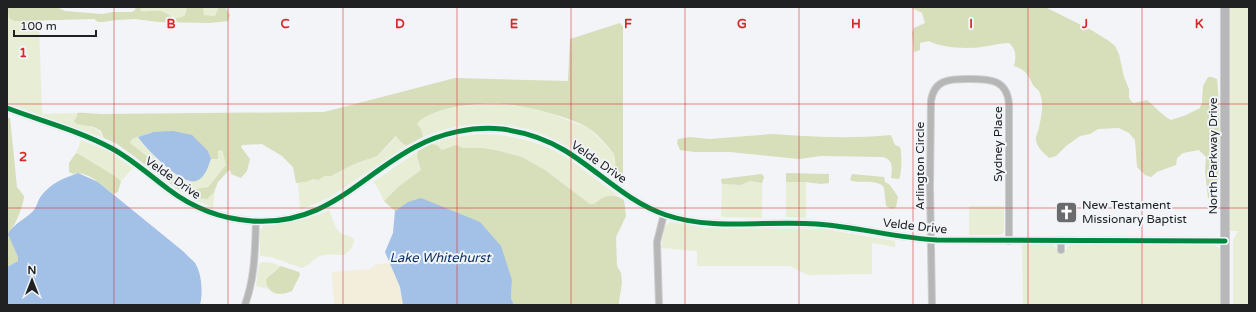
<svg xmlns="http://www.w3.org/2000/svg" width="1256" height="312" viewBox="0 0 1256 312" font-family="'Varela Round',sans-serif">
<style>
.green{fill:#e8eed5}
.forest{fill:#d6deba}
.sand{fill:#f3eedc}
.water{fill:#a3c0e7}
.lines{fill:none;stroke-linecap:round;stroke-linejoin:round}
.minor-casing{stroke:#cdced0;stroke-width:8}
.major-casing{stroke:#cdced0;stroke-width:10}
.minor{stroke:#b6b6b6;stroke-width:6}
.major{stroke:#b8b8bb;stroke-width:8}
.cycleway-casing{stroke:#f1f4f8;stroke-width:8}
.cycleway{stroke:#00873e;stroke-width:5}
.grid{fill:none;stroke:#d62828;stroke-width:1;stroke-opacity:0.55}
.labels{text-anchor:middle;stroke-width:4;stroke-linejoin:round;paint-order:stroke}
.street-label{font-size:12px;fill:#202123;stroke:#f1f4f8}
.poi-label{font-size:12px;fill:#202123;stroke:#f1f4f8;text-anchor:start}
.water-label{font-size:13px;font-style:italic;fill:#0b3263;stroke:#f1f4f8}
.grid-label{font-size:13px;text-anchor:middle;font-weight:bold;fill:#d62828;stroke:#f1f4f8;stroke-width:4;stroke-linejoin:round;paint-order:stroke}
</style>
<rect width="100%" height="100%" fill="#f2f4f7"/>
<path class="green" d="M140 7H187L185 15C172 23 170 13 161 11 154 10 147 12 140 11Z
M203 7H219L215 16 204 15Z
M1225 7H1249V305H1233V241L1235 236 1239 231H1225Z
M7 12V15L29 21H39L42 114 77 113V116L75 119 77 124C89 126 97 126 104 138L7 103Z
M503 104 527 107 552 114 588 128 600 139 614 154 616 171 613 174V178C597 167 582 155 565 145 519 118 471 118 423 137L421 129 417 124C433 104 479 105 503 104Z
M478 134C511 134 541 141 569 159 586 171 601 184 618 195 609 196 602 197 594 204H590L545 170 522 157 500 151 483 148H463L456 145 442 150 437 145 432 144 450 138Z
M397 136 401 142 406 146 329 198 300 210 298 183 306 182 313 179 318 180 325 176H331L352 165 367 160 385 149Z
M138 137C149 154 171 173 189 182L207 169 211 159 218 158V151L222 150 226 165 208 187 196 189 192 198 180 191H184L186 186 130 143 132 139Z
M81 140 108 151 133 168 121 181C111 172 99 167 87 159 83 157 81 155 76 153Z
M418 151 417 156 421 170 399 186 384 201 378 188 373 182Z
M750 181 762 183V218L721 217 722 184 741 185Z
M786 182H806V218L786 217Z
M215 188 213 208 198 201 200 198 202 197 205 199C210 197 214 193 215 188Z
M969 206H1004V230L1003 233 1000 235H969Z
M329 210C332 216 334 225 338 231 342 236 349 233 354 240 354 247 349 251 344 255 337 255 325 253 318 257 312 260 309 266 302 268L271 257 261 256 260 255V231L263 226C287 223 306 221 329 210Z
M670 222 705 228 824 229 895 241V247L872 243V274L808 275 790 266H697V251L661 248 665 226Z
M1214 244 1218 247 1220 250V305H1023L1022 245H1052L1056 247 1057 250H1066L1067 247 1070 245Z
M263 262 272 263 281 266 271 274 267 286 268 289 256 286 259 264Z"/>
<path class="forest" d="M7 7H57L65 11 102 14 113 12H132L135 10 136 7H140L141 11C147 12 154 10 161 11 170 13 173 23 185 15L187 7H203L204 15 215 16 219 7H225L230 15 228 21 210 23 158 22 135 19 116 20 103 22H98L94 19 21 21H14L9 18Z
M910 7H1045L1093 31 1109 41 1115 46 1119 54 1124 77 1129 89V98L1131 101 1134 103 1147 100C1155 106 1161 115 1171 120L1186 115 1200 108 1202 102 1203 86 1208 77H1212L1217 79C1221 116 1219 153 1218 190L1215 195 1212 198H1208L1205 171 1206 157 1199 150 1183 153 1177 158 1176 165 1157 172 1151 177 1145 175 1137 167 1135 140 1129 133 1119 128 1098 129 1090 134 1080 136 1066 146 1056 156 1049 158C1044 153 1037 148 1036 140 1035 137 1038 132 1039 128 1041 116 1045 104 1039 91 1038 89 1035 88 1033 85 1028 74 1026 70 1014 66 1016 57 1017 50 1009 43 999 43 991 46 981 47 967 49 941 48 929 41L920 43V50L914 52 912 33 914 28 925 23 922 13Z
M620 23 623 27V183L618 182 613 178V174L616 171C615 166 616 157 613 153 607 144 596 133 587 127 567 116 527 106 504 104 483 102 431 106 417 124L421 129 423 137 406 146 401 142 396 136 377 156 352 165 331 176H325L318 180 313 179 306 182 296 183 293 167 282 156 262 144 242 145 241 147 250 159 247 171 241 178 231 174V172L229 170 218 182 214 192 207 199 200 198 198 201 192 198 196 189 208 187 226 165 222 150 218 151V159H211L208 151 152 132 132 139 130 143 186 186 187 189 184 191H180L135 157 117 144 104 138 101 131 94 127 77 124 74 121 77 116V113C83 112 96 114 103 114L324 112 455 78 568 81 570 39Z
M7 118H10L17 187 24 196C24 203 16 224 12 228L14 247 18 257V261L7 267Z
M773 134C812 137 852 139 891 135L895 145 900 147C902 152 902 174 899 179L891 178C892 169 894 160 883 157L821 156 799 159 730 152H694L680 150 677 143 678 139 690 137 709 139Z
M432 144 437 145 442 150 456 145 463 148H483L500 151 522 157 545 170 590 204H594C603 196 614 192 624 200L626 216 616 237 617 266 621 273 622 283 619 301V305H514L511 298 512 280 408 202 395 211 384 201 399 186 421 170 417 156 418 151Z
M76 153C81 155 83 157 87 159 99 167 111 172 121 181L118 192 113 194C103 186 87 170 73 174L69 172V163Z
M786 173 829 174V183L821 184 806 182H786Z
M762 174 764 177 762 183 750 181 741 185 722 184 721 179Z
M852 174 884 177 885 182 890 185 898 197 896 207 892 209 886 206 884 188 882 185C871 179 857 184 850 180Z
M281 266 299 272 300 275 292 291C282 295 273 296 267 286L266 279Z"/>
<path class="sand" d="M390 263 400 287 403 305H334V295H333L332 272 370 269 376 264Z"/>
<path class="water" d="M173 131 192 135 208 151 211 159C208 167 205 178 196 181 182 186 145 148 138 137L153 132Z
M78 173 98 182 184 252C187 256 192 259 195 263 202 274 203 293 200 305H7V267L18 261V257L8 234C14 223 26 219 34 210 37 206 38 200 41 196 51 183 64 178 78 173Z
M421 198 480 222 501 246 512 280 511 298 514 305H403L400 287 385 252 393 233 395 211 408 202Z"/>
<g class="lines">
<defs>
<path id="minor" d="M7 108C41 121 80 131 111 148 132 159 149 175 168 189 193 208 222 219 252 221 326 226 357 178 415 147 441 133 473 126 502 129 524 132 546 139 564 150 599 171 627 202 666 215 713 231 768 220 817 224 858 227 897 238 937 240L1225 241
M1061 240V250
M245 305C255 277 255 250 256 221
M659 305 657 242 664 214
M932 305 930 186 931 101C934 78 952 79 971 79 991 79 1007 80 1009 104V241"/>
<path id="major" d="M1225 7V305"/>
</defs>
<use href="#minor" class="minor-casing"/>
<use href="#major" class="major-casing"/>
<use href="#minor" class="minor"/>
<use href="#major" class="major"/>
<defs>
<path id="cycleway" d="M7 108C41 121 80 131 111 148 132 159 149 175 168 189 193 208 222 219 252 221 326 226 357 178 415 147 441 133 473 126 502 129 524 132 546 139 564 150 599 171 627 202 666 215 713 231 768 220 817 224 858 227 897 238 937 240L1225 241"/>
</defs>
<use href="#cycleway" class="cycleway-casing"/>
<use href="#cycleway" class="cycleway"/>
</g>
<path class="grid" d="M114 7V305M228 7V305M343 7V305M457 7V305M571 7V305M685 7V305M799 7V305M913 7V305M1028 7V305M1142 7V305M7 104H1249M7 208H1249"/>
<defs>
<symbol id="church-square" viewBox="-11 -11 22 22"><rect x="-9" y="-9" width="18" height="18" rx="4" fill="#6a6b6d" stroke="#f1f4f8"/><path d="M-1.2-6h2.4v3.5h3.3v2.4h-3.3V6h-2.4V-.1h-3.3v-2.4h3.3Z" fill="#fff"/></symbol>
</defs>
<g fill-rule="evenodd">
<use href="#church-square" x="1054" y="200" width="25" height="25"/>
</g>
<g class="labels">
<g class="street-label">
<text transform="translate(998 144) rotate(-90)" y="4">Sydney Place</text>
<text transform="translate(1213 156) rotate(-90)" y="4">North Parkway Drive</text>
<text transform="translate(599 162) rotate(35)" y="4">Velde Drive</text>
<text transform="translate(920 166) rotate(-90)" y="4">Arlington Circle</text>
<text transform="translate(173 178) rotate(35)" y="4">Velde Drive</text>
<text transform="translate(915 226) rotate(6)" y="4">Velde Drive</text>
</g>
<g class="poi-label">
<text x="1082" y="209">New Testament<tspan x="1082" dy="14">Missionary Baptist</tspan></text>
</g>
<g class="water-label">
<text x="440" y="262">Lake Whitehurst</text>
</g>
</g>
<g class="grid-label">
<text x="171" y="28">B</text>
<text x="285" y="28">C</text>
<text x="400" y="28">D</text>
<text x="514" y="28">E</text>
<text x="628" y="28">F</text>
<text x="742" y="28">G</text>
<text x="856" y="28">H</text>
<text x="971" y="28">I</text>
<text x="1085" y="28">J</text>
<text x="1199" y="28">K</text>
<text x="23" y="57">1</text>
<text x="23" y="161">2</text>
</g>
<rect width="1256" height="312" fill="none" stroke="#202123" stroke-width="16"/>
<g transform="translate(32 280)" stroke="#f1f4f8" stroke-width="3" paint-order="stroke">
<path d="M0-3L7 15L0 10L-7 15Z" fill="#202123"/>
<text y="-6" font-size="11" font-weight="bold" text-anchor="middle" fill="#202123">N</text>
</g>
<path d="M14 30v6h82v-6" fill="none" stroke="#202123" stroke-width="2"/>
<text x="20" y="30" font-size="12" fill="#202123" stroke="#f1f4f8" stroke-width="3" paint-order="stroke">100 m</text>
</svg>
